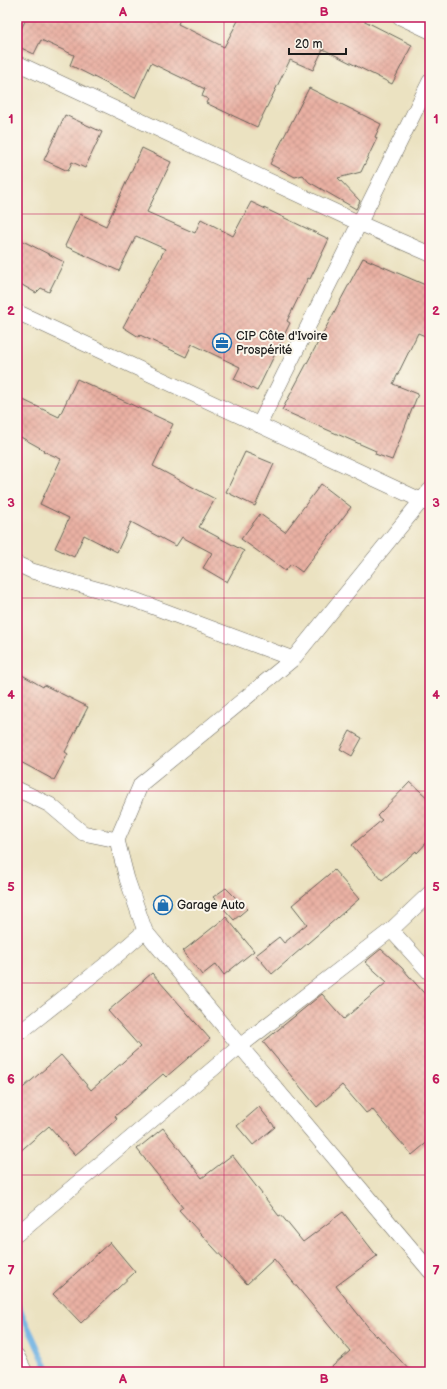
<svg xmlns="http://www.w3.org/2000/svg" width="447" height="1389" viewBox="0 0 447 1389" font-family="'Balsamiq Sans',sans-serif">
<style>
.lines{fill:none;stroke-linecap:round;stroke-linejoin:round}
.stream{stroke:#6db1e2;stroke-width:5.5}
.building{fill:url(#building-cross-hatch)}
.minor-casing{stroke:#646156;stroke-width:16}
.minor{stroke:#fff;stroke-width:15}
.grid{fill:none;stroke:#c2185b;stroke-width:1;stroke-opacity:0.55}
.labels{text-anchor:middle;stroke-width:4;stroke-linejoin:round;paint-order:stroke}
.poi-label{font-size:12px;fill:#1c1c1c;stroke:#fbf7ec;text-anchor:start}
.neatline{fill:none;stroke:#c2185b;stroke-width:1.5}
.grid-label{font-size:13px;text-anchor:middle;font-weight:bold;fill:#c2185b}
</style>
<defs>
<pattern id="building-cross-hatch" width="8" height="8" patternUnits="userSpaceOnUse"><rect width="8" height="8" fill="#e9b0a3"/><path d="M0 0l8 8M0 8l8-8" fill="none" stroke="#c7978c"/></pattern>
</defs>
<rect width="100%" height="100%" fill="#fbf7ec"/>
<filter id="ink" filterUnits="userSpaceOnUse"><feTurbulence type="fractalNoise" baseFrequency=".025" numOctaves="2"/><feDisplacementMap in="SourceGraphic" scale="8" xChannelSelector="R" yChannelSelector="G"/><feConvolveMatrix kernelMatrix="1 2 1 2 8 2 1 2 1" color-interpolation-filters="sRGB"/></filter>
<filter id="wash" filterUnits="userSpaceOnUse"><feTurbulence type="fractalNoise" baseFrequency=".012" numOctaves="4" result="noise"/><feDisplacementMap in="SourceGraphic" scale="16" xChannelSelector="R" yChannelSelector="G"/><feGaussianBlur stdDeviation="0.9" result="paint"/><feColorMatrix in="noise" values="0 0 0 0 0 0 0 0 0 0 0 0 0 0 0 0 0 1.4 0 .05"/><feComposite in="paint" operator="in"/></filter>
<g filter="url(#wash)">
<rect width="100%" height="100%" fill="#ebe2c1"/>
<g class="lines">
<path class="stream" d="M17 1303 49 1372"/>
</g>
<g id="blocks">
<path class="building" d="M27 17H181L178 24 224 47 240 17H357L412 45 392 84 323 49 313 70 290 60 257 127 206 103 208 99 202 96 205 89 151 63 135 98 70 65 74 55 41 40 34 54 17 46V37Z
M309 88 381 124 375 137 377 138 361 172 338 178 360 201 356 209 309 182 303 175 295 177 270 164Z
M65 115 102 132 85 168 72 162 68 171 44 160Z
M142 148 171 162 147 212 195 233 201 219 233 236 251 202 329 239 310 279 308 278 287 321 290 323 257 391 234 379 240 367 192 344 186 357 140 335 139 337 123 327 165 249 136 236 119 271 65 246 80 214 106 226Z
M17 238 64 262 49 292 41 288 36 293 17 282Z
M363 258 430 287V338L418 333 393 384 418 394 392 460 375 454 376 451 282 410Z
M77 379 173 424 153 466 215 499 199 527 244 551 227 582 203 568 212 553 182 537 176 546 131 522 117 552 84 535 74 557 55 548 69 518 40 504 61 459 43 451 44 450 17 435V397L59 417Z
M245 452 274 464 255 506 226 492Z
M321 484 351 507 302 572 291 564 285 571 241 539 260 514 285 532Z
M17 672 43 687 44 685 88 707 65 752 68 754 54 780 17 760Z
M350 731 362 738 352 756 340 749Z
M410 782 430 800V839L417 853 416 851 382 880 352 845 382 820 377 816Z
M334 870 359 899 272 974 256 955 279 937 284 943 307 924 292 905Z
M226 888 247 909 234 920 213 897Z
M226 917 254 951 224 975 216 964 202 975 183 951Z
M381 949 402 968 430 1000V1140L412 1155 372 1109 366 1113 342 1085 317 1107 263 1042 322 994 344 1019 387 982 365 962Z
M152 973 210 1039 166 1077 163 1074 115 1116 117 1119 75 1155 49 1126 17 1154V1093L61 1055 91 1090 140 1047 108 1011Z
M259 1107 275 1127 253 1145 237 1126Z
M163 1128 202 1178 232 1155 279 1216 281 1215 303 1242 343 1212 377 1256 336 1286 376 1337 377 1335 411 1372H326L350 1351 274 1259 247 1284 179 1210 183 1207 137 1149Z
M110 1242 135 1272 81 1323 53 1294Z"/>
</g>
</g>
<g filter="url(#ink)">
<use href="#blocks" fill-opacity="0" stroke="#646156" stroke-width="1"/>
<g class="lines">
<defs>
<path id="minor" d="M400 17 430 31
M17 63 359 223 430 254
M17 312 429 504
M259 425 430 81
M17 564 32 571 135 600 293 659
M17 789 50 805 83 833 117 840
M391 930 430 973
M145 931 240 1046 430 1271
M17 1032 23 1030 109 962 145 931 127 879 117 840 141 784 293 659 430 490
M17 1234 240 1046 391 930 430 893
M17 1356 25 1372"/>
</defs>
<use href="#minor" class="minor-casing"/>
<use href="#minor" class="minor"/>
</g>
</g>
<path class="grid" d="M224 17V1372M17 214H430M17 406H430M17 598H430M17 791H430M17 983H430M17 1175H430"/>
<defs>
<symbol id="office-ring" viewBox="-11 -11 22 22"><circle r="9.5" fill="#fbf7ec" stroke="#1f6fb2" stroke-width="1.5"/><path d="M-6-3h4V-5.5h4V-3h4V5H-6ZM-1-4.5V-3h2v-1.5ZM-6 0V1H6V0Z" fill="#1f6fb2"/></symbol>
<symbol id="shop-ring" viewBox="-11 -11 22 22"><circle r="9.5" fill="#fbf7ec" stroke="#1f6fb2" stroke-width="1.5"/><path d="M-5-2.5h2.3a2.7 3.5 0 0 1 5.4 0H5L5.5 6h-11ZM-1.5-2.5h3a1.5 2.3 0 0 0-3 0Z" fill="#1f6fb2"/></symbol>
</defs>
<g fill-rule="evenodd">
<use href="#office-ring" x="211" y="332" width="22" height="22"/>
<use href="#shop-ring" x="152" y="894" width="22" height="22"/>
</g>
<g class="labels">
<g class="poi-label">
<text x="236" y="340">CIP Côte d'Ivoire<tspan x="236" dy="14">Prospérité</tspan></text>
<text x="177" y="909">Garage Auto</text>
</g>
</g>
<rect width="447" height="1389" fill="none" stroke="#fbf7ec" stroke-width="44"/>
<path d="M289 48v6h57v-6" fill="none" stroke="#1c1c1c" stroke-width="2"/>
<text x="295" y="48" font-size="12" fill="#1c1c1c" stroke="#fbf7ec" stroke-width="3" paint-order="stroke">20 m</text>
<rect x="22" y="22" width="403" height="1345" class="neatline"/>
<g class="grid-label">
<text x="123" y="16">A</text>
<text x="324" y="16">B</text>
<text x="11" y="123">1</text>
<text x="436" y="123">1</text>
<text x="11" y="315">2</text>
<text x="436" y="315">2</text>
<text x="11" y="507">3</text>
<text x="436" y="507">3</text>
<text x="11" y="699">4</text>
<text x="436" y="699">4</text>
<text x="11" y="891">5</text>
<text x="436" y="891">5</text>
<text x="11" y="1083">6</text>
<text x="436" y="1083">6</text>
<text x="11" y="1275">7</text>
<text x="436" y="1275">7</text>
<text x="123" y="1383">A</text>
<text x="324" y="1383">B</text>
</g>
</svg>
